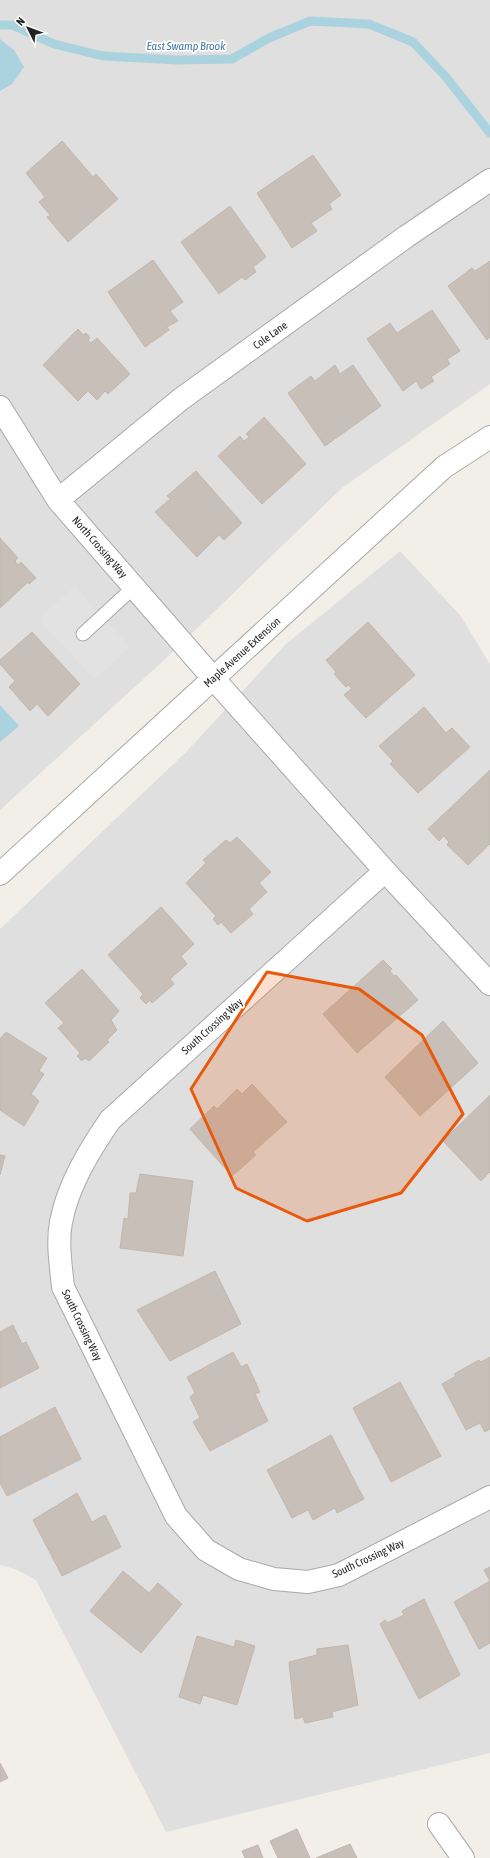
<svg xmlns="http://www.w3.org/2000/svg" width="490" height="1858" viewBox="0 0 490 1858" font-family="'Asap Condensed',sans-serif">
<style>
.residential{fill:#e0dfdf}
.parking{fill:#e2e2e2}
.water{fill:#aad3df}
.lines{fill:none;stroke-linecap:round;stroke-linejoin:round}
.stream{stroke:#aad3df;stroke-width:9}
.building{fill:#c7bfb8;stroke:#c4b6ab}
.service-casing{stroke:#a9a9a9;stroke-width:15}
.minor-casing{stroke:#a9a9a9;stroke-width:24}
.service{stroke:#fff;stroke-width:13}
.minor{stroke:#fff;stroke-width:22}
.marked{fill:#e8590c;fill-opacity:0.2;stroke:#e8590c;stroke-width:3;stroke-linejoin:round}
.labels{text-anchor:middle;stroke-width:3.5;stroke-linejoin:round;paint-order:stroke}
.street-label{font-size:11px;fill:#222;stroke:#fff}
.water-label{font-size:12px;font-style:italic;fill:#4a7aab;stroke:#fff}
</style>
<rect width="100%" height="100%" fill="#f2efe9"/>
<path class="residential" d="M0 0H490V384L342 488 161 663 0 810Z
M400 551 460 615 490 664V1753L166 1832 36 1580 15 1569 0 1565V929L186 752 286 644Z"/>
<path class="parking" d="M75 586 130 647 95 680 38 619Z"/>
<path class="water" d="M0 39 14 50 24 67 12 84 0 91Z
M0 705 19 726 0 742Z"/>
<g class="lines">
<path class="stream" d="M0 25H12L54 44 103 56 178 60 232 59 269 38 310 21 369 24 413 42 446 77 490 133"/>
</g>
<path class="building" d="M62 141 93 177 96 174 118 199 68 242 47 217 50 215 39 202 45 197 26 173Z
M313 155 341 195 329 204 332 209 311 223 317 231 292 248 257 193Z
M230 206 266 257 253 267 256 272 245 280 242 277 219 294 181 242Z
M153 260 183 302 170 311 178 321 167 327 169 330 145 347 108 292Z
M490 261V337L487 340 448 286 472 268 475 271Z
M432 310 460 351 447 359 450 364 431 377 434 381 421 389 416 381 403 391 367 339 390 323 397 333Z
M78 329 83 335 86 333 90 338 88 340 91 343 97 338 130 374 108 394 105 391 97 400 88 391 78 401 43 365Z
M335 365 340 374 353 365 381 406 325 446 288 393 311 376 315 381Z
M264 417 306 464 262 504 218 456 240 436 244 441 249 437 246 434Z
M196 471 242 523 224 540 219 535 197 557 155 512 170 499 167 496Z
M0 538 18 558 15 561 18 565 21 562 36 578 29 584 28 582 0 608Z
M368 622 415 675 366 718 344 695 352 688 348 685 346 687 334 674 336 672 326 660Z
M32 632 80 684 48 716 37 704 30 711 9 687 15 681 0 664V660Z
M424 707 446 733 452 728 470 747 418 793 390 764 393 761 379 746Z
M490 770V844L468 865 447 845 449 842 444 836 439 841 428 829Z
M237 837 271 872 259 883 267 892 249 909 253 914 231 933 221 922 218 925 213 919 216 916 186 883 206 863 203 860 226 840 230 843Z
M161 907 194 944 181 956 187 964 170 979 174 984 152 1003 150 1000 146 1004 140 998 143 994 108 955Z
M383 960 392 969 390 971 394 976 396 975 418 1000 357 1053 323 1014Z
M82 969 119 1011 111 1020 117 1030 107 1040 109 1042 89 1061 85 1058 82 1061 77 1056 80 1053 58 1028 64 1023 45 1003Z
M443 1021 478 1063 420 1116 385 1077Z
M6 1032 47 1058 39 1071 44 1074 31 1094 39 1101 24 1126 0 1110V1039Z
M252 1084 287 1122 253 1152 256 1155 232 1176 190 1129 214 1106 217 1109 237 1089 242 1094Z
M490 1095V1172L481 1181 443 1141Z
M0 1155 5 1156 0 1175Z
M140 1174 193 1181 183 1256 120 1248 124 1218 128 1219 130 1193H136Z
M215 1271 241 1324 170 1361 137 1310Z
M13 1325 22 1344 26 1342 39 1368 0 1388V1332Z
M233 1352 241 1367 247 1364 260 1392 255 1394 268 1421 210 1451 193 1422 200 1418 190 1397 195 1393 187 1377Z
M490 1357V1429L485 1432 480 1423 466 1430 442 1384 456 1376 454 1374 479 1360 481 1362Z
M400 1382 441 1456 391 1482 353 1408Z
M55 1407 81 1459 7 1496 0 1483V1437Z
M331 1435 364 1499 337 1513 335 1508 313 1520 308 1510 292 1518 267 1470Z
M77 1493 92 1522 105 1515 121 1547 62 1576 33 1520Z
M490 1567V1643L479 1649 454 1602 490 1581 484 1570Z
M123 1571 149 1593 158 1583 182 1604 141 1653 90 1611Z
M424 1599 460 1675 419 1699 380 1624 385 1620 387 1623 404 1615 402 1611Z
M197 1636 234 1647 236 1640 255 1646 237 1705 203 1695 200 1704 179 1697Z
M348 1645 358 1705 332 1712 333 1717 305 1723 303 1717 295 1719 289 1662 317 1655V1649Z
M0 1763 8 1778 0 1782Z
M297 1829 310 1858H278L270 1841Z
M350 1844 357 1858H316Z
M258 1845 263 1858H245L242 1851Z"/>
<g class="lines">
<defs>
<path id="service" d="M83 634 134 587"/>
<path id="minor" d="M0 407 58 500 213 678 385 871 490 984
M58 500 181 399 407 236 490 180
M385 871 110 1120C89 1151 68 1185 61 1222 57 1243 61 1267 63 1287L176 1516 206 1550 239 1569 274 1579 308 1582 339 1575 490 1497
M0 874 444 467 490 437
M439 1824 463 1858"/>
</defs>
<use href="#service" class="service-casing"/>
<use href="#minor" class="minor-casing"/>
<use href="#service" class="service"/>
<use href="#minor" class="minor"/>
</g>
<path class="marked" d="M267 972 359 989 422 1035 463 1114 401 1193 307 1221 236 1188 191 1089Z"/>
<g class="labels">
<g class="street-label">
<text transform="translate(270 335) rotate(-36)" y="4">Cole Lane</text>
<text transform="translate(100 547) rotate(49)" y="4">North Crossing Way</text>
<text transform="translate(242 652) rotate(-42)" y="4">Maple Avenue Extension</text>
<text transform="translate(212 1026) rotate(-42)" y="4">South Crossing Way</text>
<text transform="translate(82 1325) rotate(64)" y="4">South Crossing Way</text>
<text transform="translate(368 1558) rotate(-25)" y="4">South Crossing Way</text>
</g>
<g class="water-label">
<text x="186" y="50">East Swamp Brook</text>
</g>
</g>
<g transform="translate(28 28) rotate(312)" stroke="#ffffff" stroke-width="3" paint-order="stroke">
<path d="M0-3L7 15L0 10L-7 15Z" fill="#222222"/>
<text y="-6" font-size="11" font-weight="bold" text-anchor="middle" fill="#222222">N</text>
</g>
</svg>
